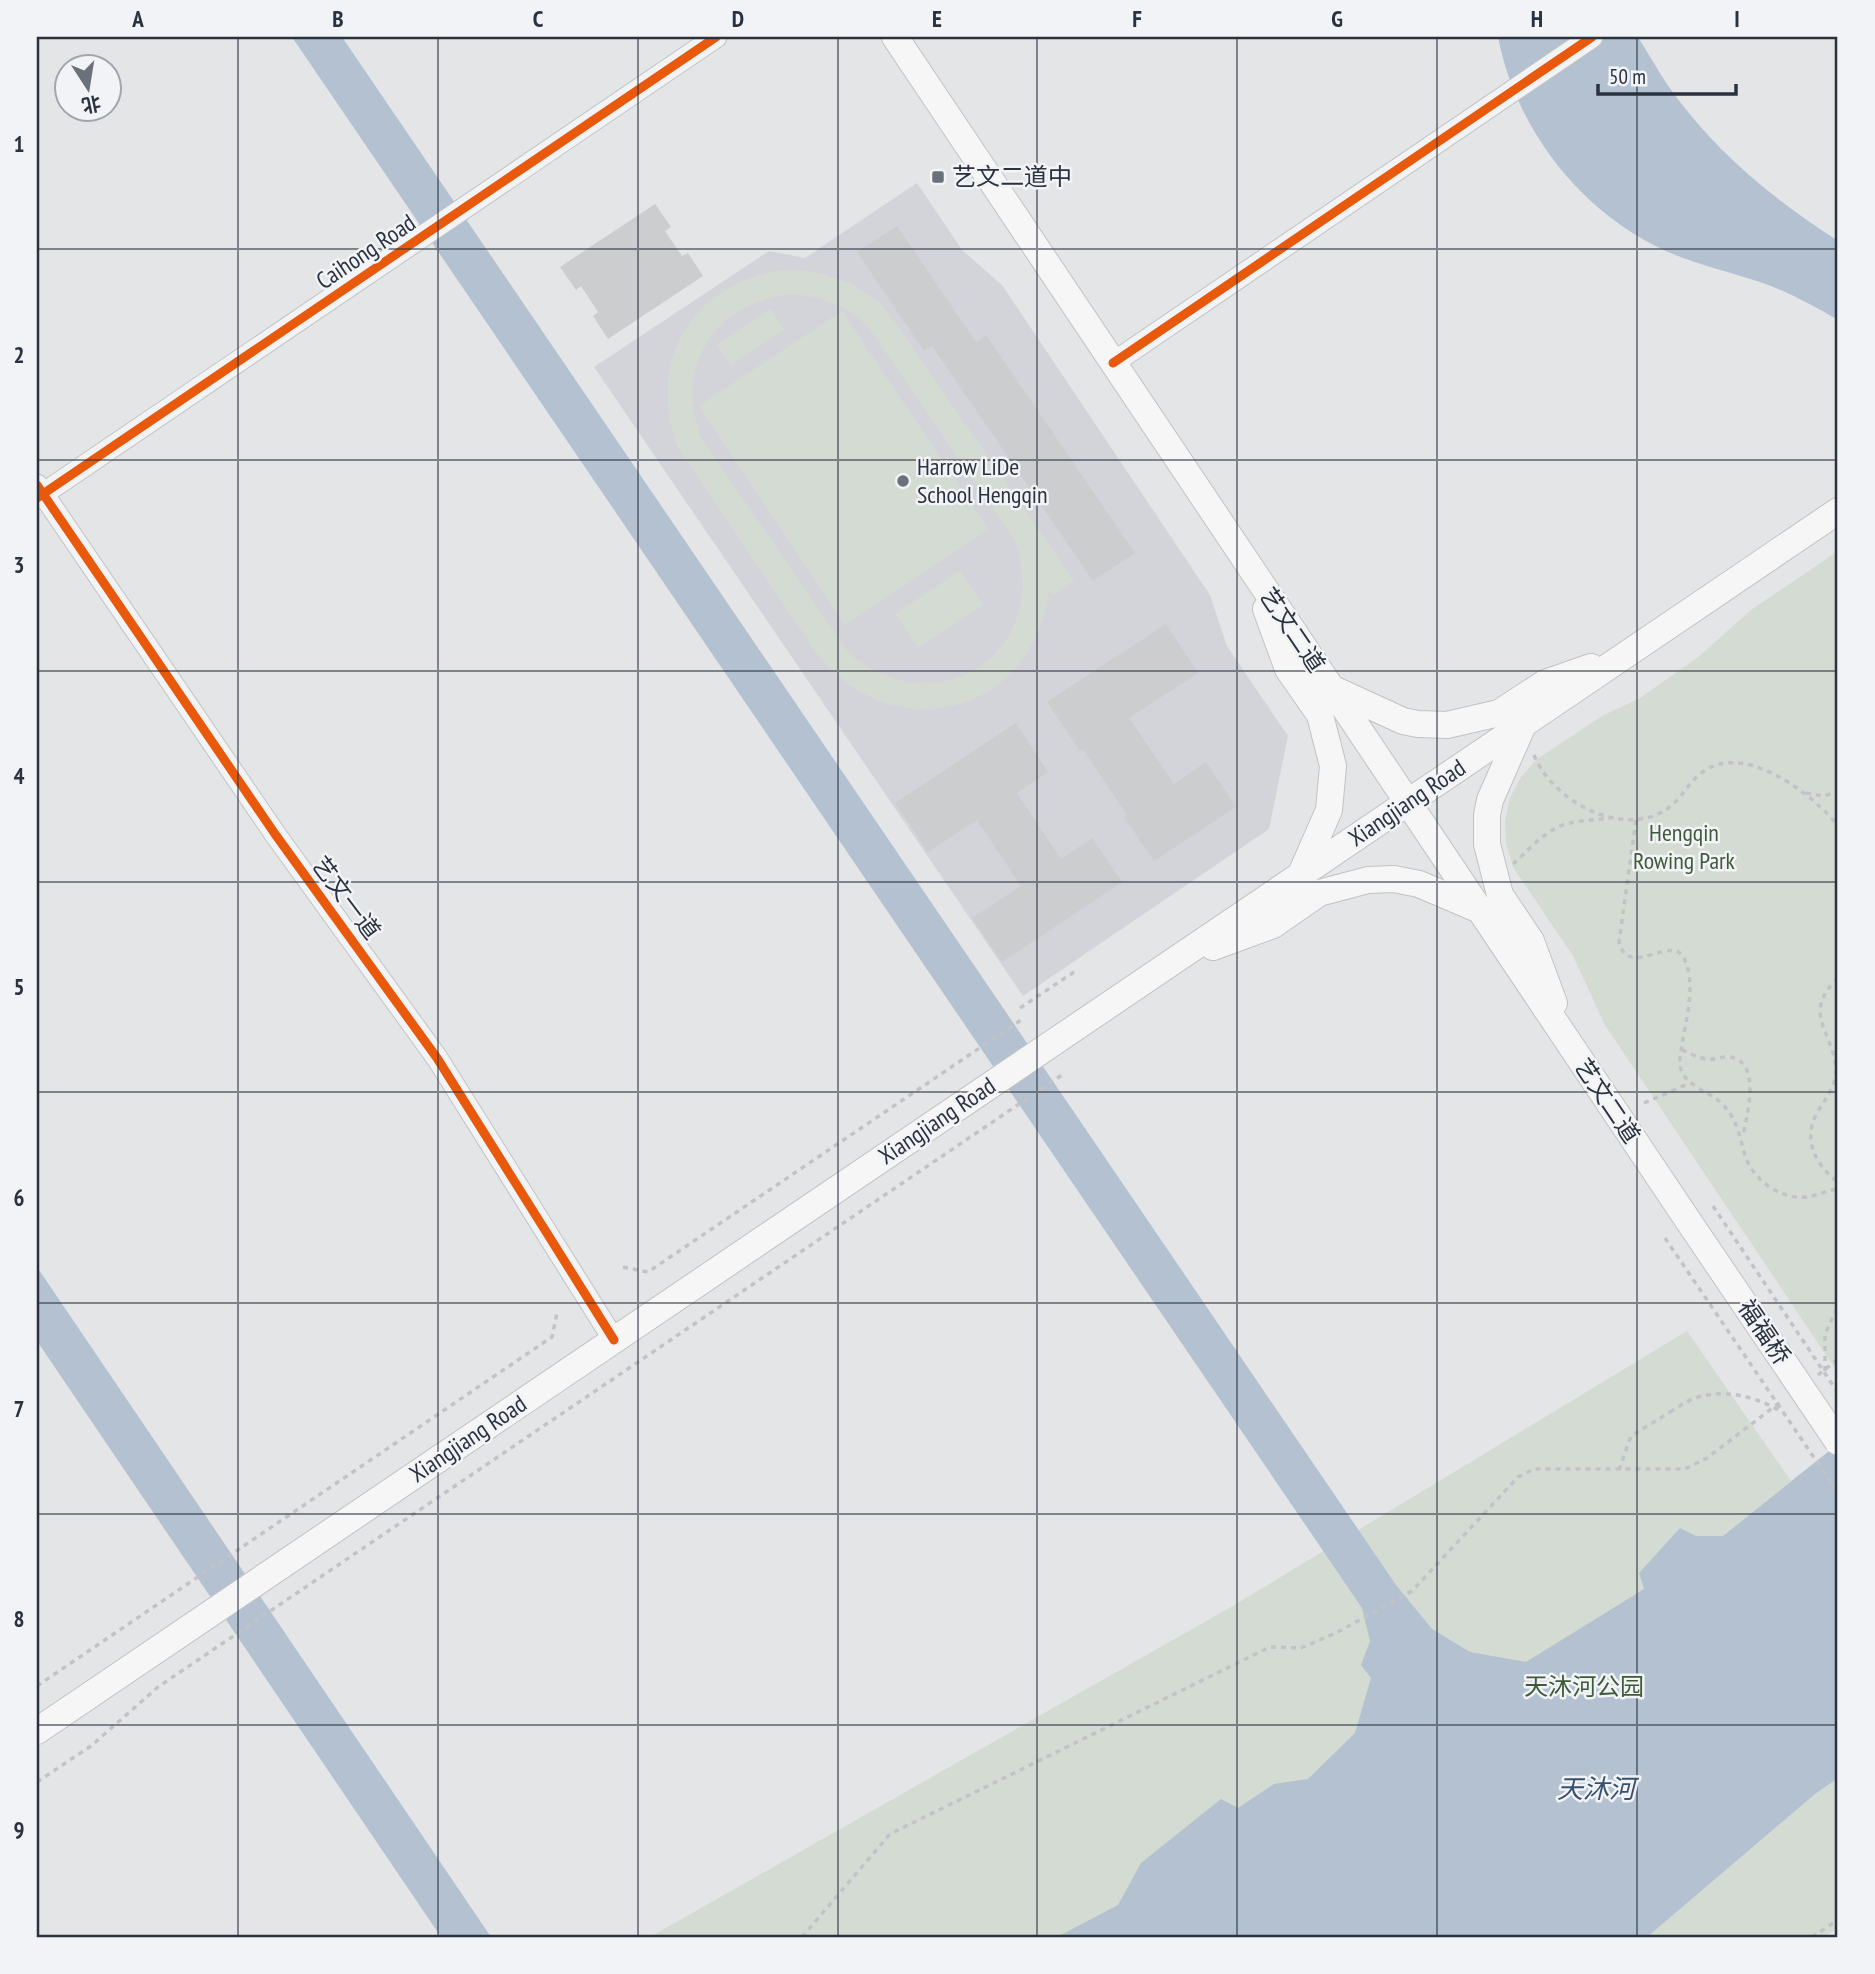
<svg xmlns="http://www.w3.org/2000/svg" width="1875" height="1974" viewBox="0 0 1875 1974" font-family="'PT Sans Narrow','Noto Sans SC',sans-serif">
<style>
.built{fill:#d2d4da}
.green{fill:#d4dbd3;fill-rule:evenodd}
.water{fill:#b3c1d0}
.building{fill:#cbcdcf}
.lines{fill:none;stroke-linecap:round;stroke-linejoin:round}
.minor-casing{stroke:#c1c3c5;stroke-width:23}
.major-casing{stroke:#c0c2c4;stroke-width:28}
.path{stroke:#c2c3c7;stroke-width:3.5;stroke-dasharray:5 5;stroke-linecap:butt}
.minor{stroke:#f2f3f4;stroke-width:21}
.major{stroke:#f6f6f6;stroke-width:26}
.major-bridge-casing{stroke:#c0c2c4;stroke-width:28;stroke-linecap:butt}
.path-bridge{stroke:#c2c3c7;stroke-width:3.5;stroke-dasharray:5 5;stroke-linecap:butt}
.major-bridge{stroke:#f6f6f6;stroke-width:26}
.cycleway-casing{stroke:#f1f3f6;stroke-width:13}
.cycleway{stroke:#e8590c;stroke-width:9}
.grid{fill:none;stroke:#2b323f;stroke-width:2;stroke-opacity:0.55}
.poi-dot{fill:#6b717a;stroke:#f1f3f6;stroke-width:2.5}
.labels{text-anchor:middle;stroke-width:5;stroke-linejoin:round;paint-order:stroke}
.poi-label{font-size:24px;fill:#2b323f;stroke:#f1f3f6;text-anchor:start}
.street-label{font-size:24px;fill:#2b323f;stroke:#f1f3f6}
.park-label{font-size:24px;fill:#3f5a39;stroke:#f1f3f6}
.water-label{font-size:26px;font-style:italic;fill:#385070;stroke:#f1f3f6}
.neatline{fill:none;stroke:#2b323f;stroke-width:2.5}
.grid-label{font-size:23px;text-anchor:middle;font-weight:bold;fill:#2b323f}
</style>
<rect width="100%" height="100%" fill="#e3e5e7"/>
<path class="built" d="M917 183 962 250 1002 285 1210 595 1227 646 1288 736 1269 829 1023 996 594 367 769 251 805 258Z"/>
<path class="green" d="M791 269C828 271 857 283 885 308L1074 581 1053 595 1049 590C1034 713 896 751 818 655L678 448C645 357 695 279 791 269ZM791 294C822 296 844 305 867 325L1015 541C1054 651 936 729 849 653L701 438C674 366 715 302 791 294Z
M771 309 784 330 731 365 717 345Z
M842 311 988 529 845 625 699 406Z
M1838 551V1373L1605 1025 1573 956 1513 867 1506 844 1505 821 1510 798 1521 777 1537 759 1602 716 1640 698 1697 658 1751 610Z
M960 571 983 605 918 648 895 614Z
M1687 1331 1791 1481 1838 1444V1928L1824 1937H650L1231 1607Z"/>
<path class="water" d="M292 37H342L1396 1585 1432 1629 1470 1652 1526 1662 1644 1589 1639 1573 1680 1528 1696 1536H1723L1838 1444V1778L1815 1794 1647 1937H1057L1118 1905 1141 1863 1221 1799 1238 1808 1274 1784 1308 1779 1355 1733 1371 1678 1361 1665 1370 1641 1362 1608Z
M1498 37H1638C1648 53 1658 71 1669 87 1714 151 1773 199 1838 241V320C1812 305 1785 290 1757 281 1726 271 1695 264 1666 251 1580 212 1516 129 1498 37Z
M37 1267 491 1937H441L37 1341Z"/>
<path class="building" d="M655 204 671 227 665 231 682 256 688 253 703 276 608 339 593 316 598 312 581 286 576 290 560 267Z
M897 226 976 342 986 335 1135 553 1093 581 932 346 924 351 857 252Z
M1166 624 1198 673 1129 718 1174 784 1206 762 1236 807 1154 861 1124 817 1127 815 1083 749 1080 751 1047 702Z
M1016 723 1048 772 1017 793 1061 859 1092 838 1122 882 1002 962 972 918 1021 886 977 820 928 852 895 803Z"/>
<g class="lines">
<defs>
<path id="minor" d="M1113 363 1592 37
M37 485 275 834 437 1058 614 1340
M37 498 716 37"/>
<path id="major" d="M895 37 1689 1222
M1266 609 1288 669 1320 715 1333 766 1329 810 1301 874
M1331 688 1403 721 1418 724 1447 725 1499 713 1545 683 1591 667
M1523 725 1490 800 1487 815V844L1500 895 1531 941 1554 1003
M1213 947 1273 925 1319 893 1368 880 1394 879 1419 884 1480 910
M37 1731 1838 511"/>
</defs>
<use href="#minor" class="minor-casing"/>
<use href="#major" class="major-casing"/>
<path class="path" d="M1534 755C1551 798 1613 834 1658 814 1680 804 1684 787 1700 774 1741 739 1812 793 1838 826
M1806 793 1823 796 1838 792
M1636 820 1619 942C1629 981 1673 931 1685 960 1696 986 1686 1019 1682 1045 1681 1052 1679 1059 1680 1066 1684 1087 1712 1091 1725 1107 1738 1122 1740 1138 1745 1156 1754 1181 1781 1200 1807 1197 1818 1195 1828 1190 1838 1189
M1513 864C1529 850 1545 830 1566 824 1580 820 1596 820 1610 818
M1838 978C1801 1013 1833 1032 1836 1068 1837 1088 1823 1100 1815 1117 1803 1143 1818 1167 1838 1182
M1020 1008 1074 972
M1682 1050C1690 1053 1699 1059 1708 1059 1715 1060 1722 1056 1730 1057 1762 1062 1747 1115 1743 1136
M1644 1103 1690 1083
M623 1267 648 1272 1024 1018
M1818 1375 1838 1359
M1619 1470 1631 1436 1670 1412
M37 1686 552 1337 557 1313
M37 1782 91 1746 158 1687 1062 1075
M802 1937 890 1834 1270 1647 1301 1648 1336 1633 1412 1591 1518 1477 1534 1469H1685L1707 1458 1783 1400
M1812 1937 1838 1920"/>
<use href="#minor" class="minor"/>
<use href="#major" class="major"/>
<defs>
<path id="major-bridge" d="M1689 1222 1838 1442"/>
</defs>
<use href="#major-bridge" class="major-bridge-casing"/>
<path class="path-bridge" d="M1713 1206 1838 1393
M1665 1238 1838 1493
M1825 1371V1334L1838 1306
M1670 1412C1678 1407 1687 1401 1695 1398 1725 1388 1757 1397 1782 1412"/>
<use href="#major-bridge" class="major-bridge"/>
<defs>
<path id="cycleway" d="M1113 363 1592 37
M37 485 275 834 437 1058 614 1340
M37 498 716 37"/>
</defs>
<use href="#cycleway" class="cycleway-casing"/>
<use href="#cycleway" class="cycleway"/>
</g>
<path class="grid" d="M238 37V1937M438 37V1937M638 37V1937M838 37V1937M1037 37V1937M1237 37V1937M1437 37V1937M1637 37V1937M37 249H1838M37 460H1838M37 671H1838M37 882H1838M37 1092H1838M37 1303H1838M37 1514H1838M37 1725H1838"/>
<g class="poi-dot">
<rect x="931" y="170" width="14" height="14" rx="3.5"/>
<circle cx="903" cy="481" r="7"/>
</g>
<g class="labels">
<g class="poi-label">
<text x="952" y="185">艺文二道中</text>
<text x="917" y="475">Harrow LiDe<tspan x="917" dy="28">School Hengqin</tspan></text>
</g>
<g class="street-label">
<text transform="translate(366 252) rotate(-34)" y="8">Caihong Road</text>
<text transform="translate(1292 630) rotate(56)" y="8">艺文二道</text>
<text transform="translate(1407 803) rotate(-34)" y="8">Xiangjiang Road</text>
<text transform="translate(346 898) rotate(53)" y="8">艺文一道</text>
<text transform="translate(1607 1101) rotate(56)" y="8">艺文二道</text>
<text transform="translate(937 1121) rotate(-34)" y="8">Xiangjiang Road</text>
<text transform="translate(1764 1332) rotate(56)" y="8">福福桥</text>
<text transform="translate(468 1439) rotate(-34)" y="8">Xiangjiang Road</text>
</g>
<g class="park-label">
<text x="1684" y="841">Hengqin<tspan x="1684" dy="28">Rowing Park</tspan></text>
<text x="1584" y="1695">天沐河公园</text>
</g>
<g class="water-label">
<text x="1596" y="1798">天沐河</text>
</g>
</g>
<rect width="1875" height="1974" fill="none" stroke="#f1f3f6" stroke-width="77"/>
<g transform="translate(88 88) rotate(168)"><circle r="33" fill="#f1f3f6" stroke="#a2a6ad" stroke-width="2"/>
<path d="M0-5L12 26L0 18L-12 26Z" fill="#6b717a"/>
<text y="-10" font-size="19" font-weight="bold" text-anchor="middle" fill="#2b323f">北</text>
</g>
<path d="M1598 84v10h138v-10" fill="none" stroke="#2b323f" stroke-width="3.5"/>
<text x="1609" y="84" font-size="21" fill="#2b323f" stroke="#f1f3f6" stroke-width="5" paint-order="stroke">50 m</text>
<rect x="38" y="38" width="1798" height="1898" class="neatline"/>
<g class="grid-label">
<text x="138" y="27">A</text>
<text x="338" y="27">B</text>
<text x="538" y="27">C</text>
<text x="738" y="27">D</text>
<text x="937" y="27">E</text>
<text x="1137" y="27">F</text>
<text x="1337" y="27">G</text>
<text x="1537" y="27">H</text>
<text x="1737" y="27">I</text>
<text x="19" y="152">1</text>
<text x="19" y="363">2</text>
<text x="19" y="573">3</text>
<text x="19" y="784">4</text>
<text x="19" y="995">5</text>
<text x="19" y="1206">6</text>
<text x="19" y="1417">7</text>
<text x="19" y="1627">8</text>
<text x="19" y="1838">9</text>
</g>
</svg>
